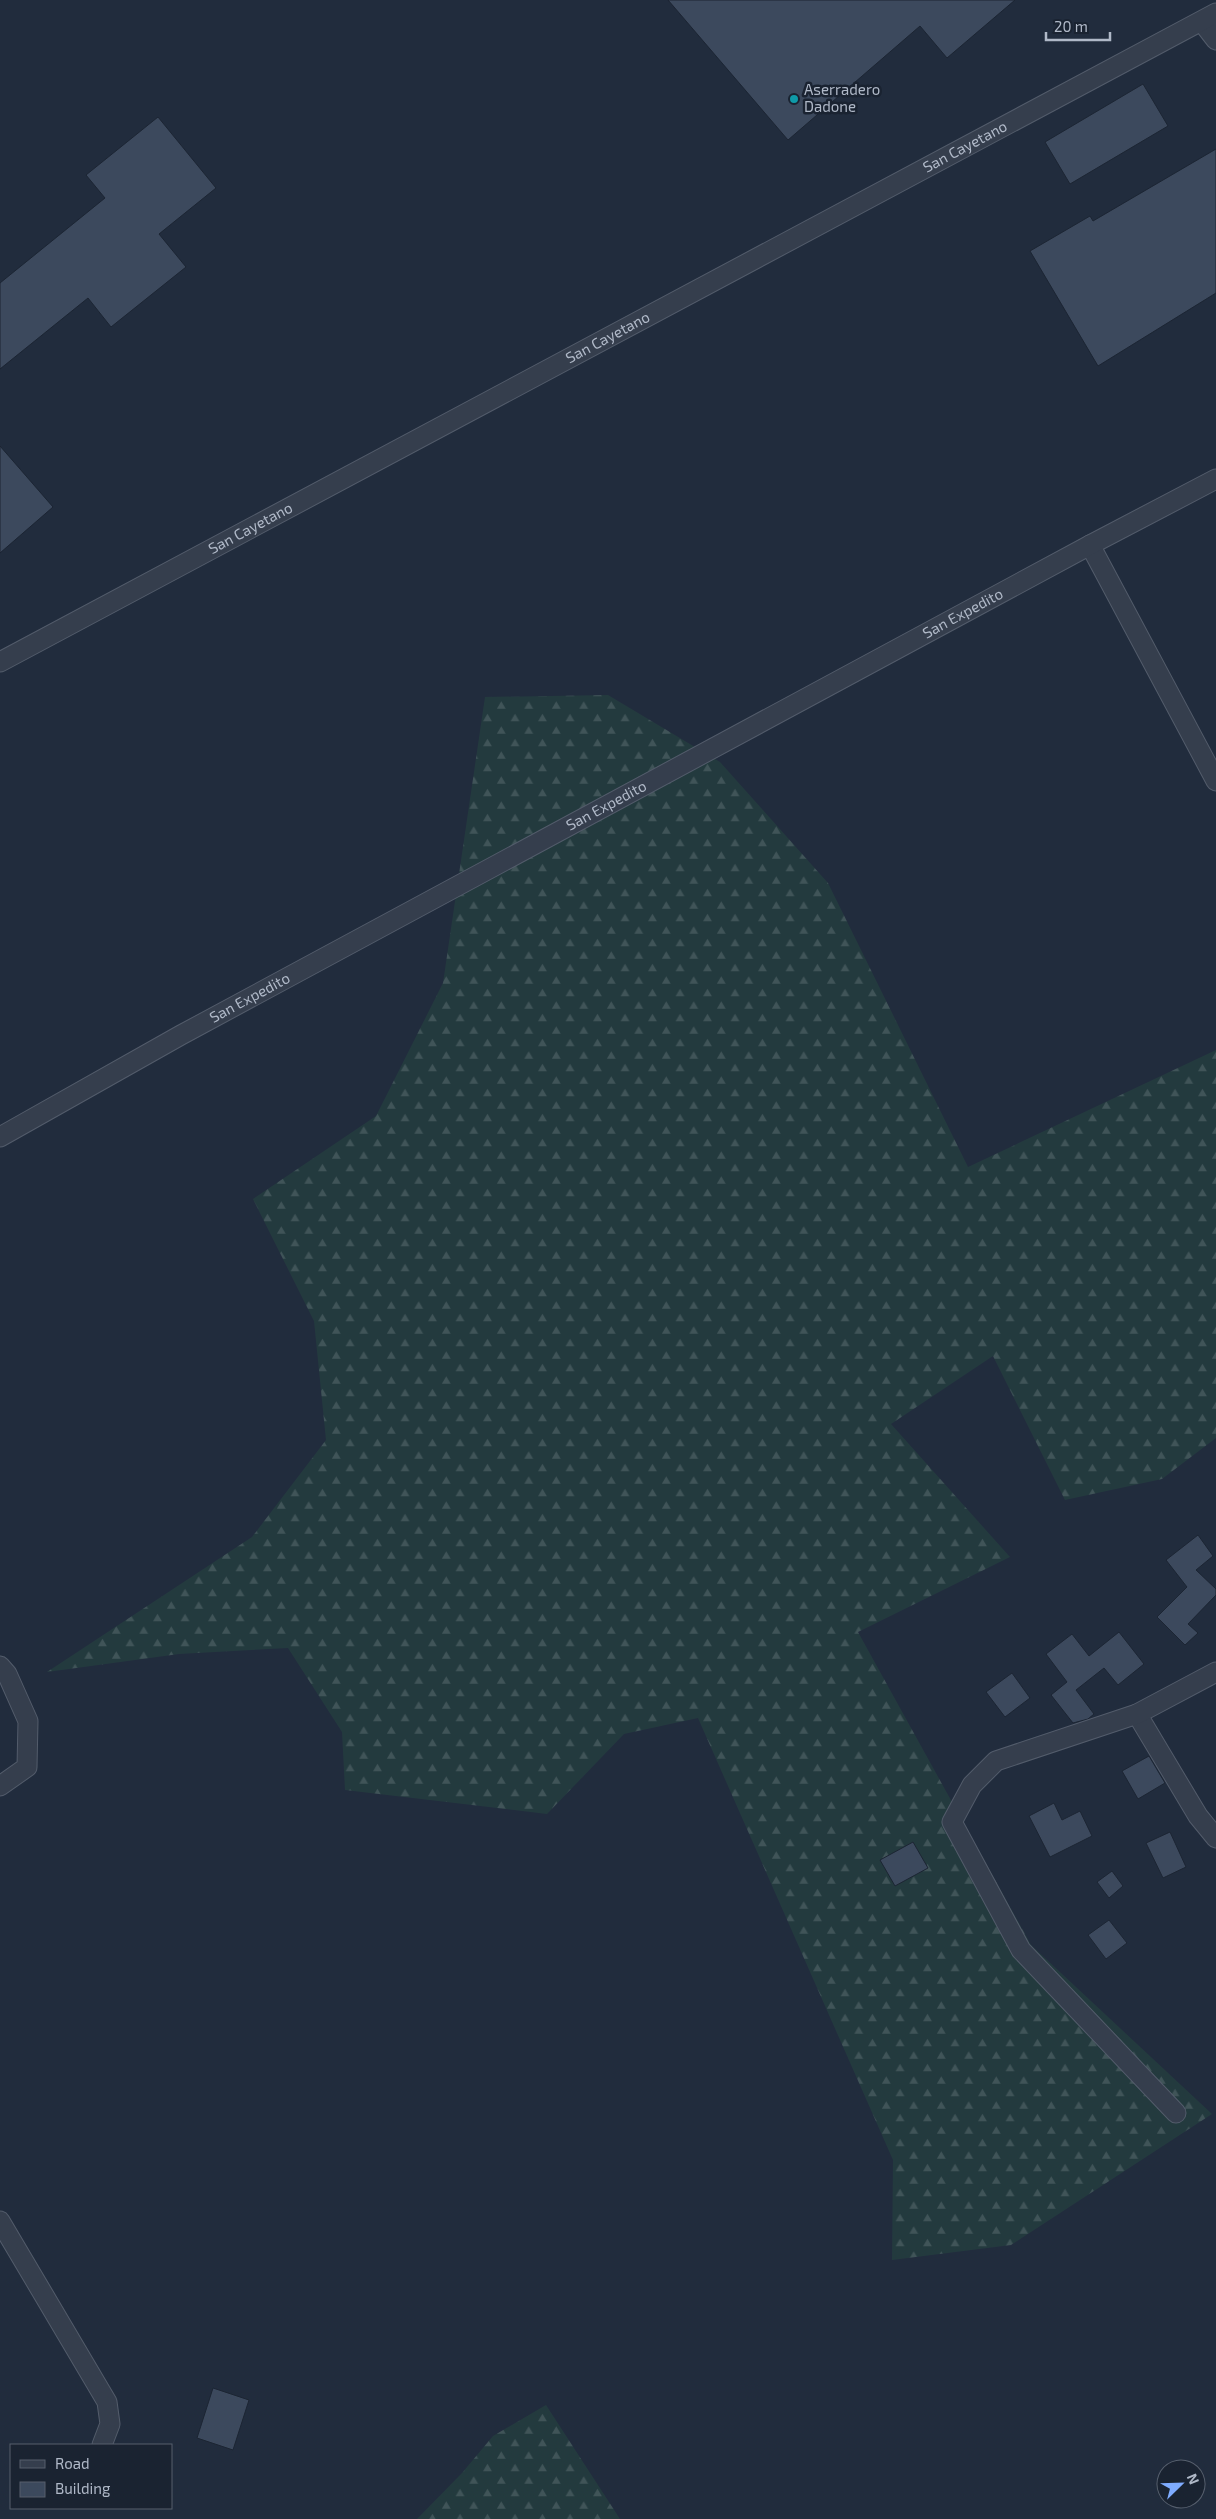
<svg xmlns="http://www.w3.org/2000/svg" width="1216" height="2519" viewBox="0 0 1216 2519" font-family="'Exo 2',sans-serif">
<style>
.forest{fill:url(#forest-firs)}
.building{fill:#3c495d;stroke:#1c2533}
.lines{fill:none;stroke-linecap:round;stroke-linejoin:round}
.minor-casing{stroke:#535c6b;stroke-width:21}
.minor{stroke:#353e4d;stroke-width:19}
.culture-dot{fill:#0f9aa8;stroke:#1a2331;stroke-width:2}
.labels{text-anchor:middle;stroke-width:5;stroke-linejoin:round;paint-order:stroke}
.poi-label{font-size:15px;fill:#b0b9c8;stroke:#1a2331;text-anchor:start}
.street-label{font-size:15px;fill:#b0b9c8;stroke:#1a2331}
</style>
<defs>
<pattern id="forest-firs" width="22" height="20" patternUnits="userSpaceOnUse" patternTransform="scale(1.25)"><rect width="22" height="20" fill="#233a3e"/><path d="M5 1l3.5 6h-7zM16 11l3.5 6h-7z" fill="#405458"/></pattern>
</defs>
<rect width="100%" height="100%" fill="#212c3d"/>
<path class="forest" d="M608 695 720 762 828 883 968 1167 1216 1050V1438L1162 1479 1065 1500 993 1356 891 1424 1010 1557 858 1632 1031 1945 1212 2114 1011 2245 892 2260 893 2160 698 1718 624 1734 547 1814 345 1790 342 1732 288 1648 179 1654 47 1672 252 1537 326 1440 314 1321 253 1199 376 1116 443 983 485 697Z
M546 2405 620 2519H417L462 2473 493 2436Z"/>
<path class="building" d="M668 0H1015L947 58 920 26 788 140Z
M1143 84 1168 126 1070 184 1045 142Z
M158 117 216 188 159 234 186 267 111 327 88 298 0 369V283L105 198 86 175Z
M1216 149V293L1098 366 1030 251 1090 216 1093 221Z
M0 446 53 507 0 553Z
M1198 1535 1213 1556 1196 1570 1216 1589V1595L1188 1624 1198 1633 1185 1645 1157 1617 1187 1587 1166 1560Z
M1119 1632 1144 1664 1118 1685 1104 1668 1076 1690 1094 1714 1088 1719 1073 1723 1051 1695 1067 1682 1046 1654 1072 1634 1089 1656Z
M1012 1673 1030 1698 1005 1717 986 1692Z
M1149 1756 1165 1783 1138 1799 1122 1771Z
M1054 1803 1062 1820 1080 1811 1092 1836 1050 1857 1029 1816Z
M1170 1832 1186 1867 1163 1878 1146 1843Z
M913 1842 928 1868 895 1886 880 1860Z
M1112 1871 1123 1886 1109 1898 1097 1882Z
M1109 1920 1127 1943 1106 1959 1088 1935Z
M213 2388 249 2400 233 2450 197 2438Z"/>
<g class="lines">
<defs>
<g id="minor">
<path d="M1202 22 1216 40"/>
<path d="M1090 545 1216 781"/>
<path id="s1" d="M0 662 1216 13"/>
<path id="s2" d="M0 1137 181 1035 1090 545 1216 479"/>
<path d="M0 1666 7 1674 28 1721 27 1767 0 1786"/>
<path d="M1137 1714 1198 1816 1216 1838"/>
<path d="M1176 2113 1021 1950 952 1822 972 1785 996 1761 1137 1714 1216 1672"/>
<path d="M0 2221 107 2402 110 2424 102 2445"/>
</g>
</defs>
<use href="#minor" class="minor-casing"/>
<use href="#minor" class="minor"/>
</g>
<circle class="culture-dot" cx="794" cy="99" r="5"/>
<g class="labels">
<g class="poi-label">
<text x="804" y="95">Aserradero<tspan x="804" dy="17">Dadone</tspan></text>
</g>
<g class="street-label">
<text dy="5" stroke="none"><textPath href="#s1" startOffset="1094">San Cayetano</textPath></text>
<text dy="5" stroke="none"><textPath href="#s1" startOffset="689">San Cayetano</textPath></text>
<text dy="5" stroke="none"><textPath href="#s1" startOffset="284">San Cayetano</textPath></text>
<text dy="5" stroke="none"><textPath href="#s2" startOffset="1096">San Expedito</textPath></text>
<text dy="5" stroke="none"><textPath href="#s2" startOffset="691">San Expedito</textPath></text>
<text dy="5" stroke="none"><textPath href="#s2" startOffset="286">San Expedito</textPath></text>
</g>
</g>
<rect x="10" y="2444" width="162" height="65" fill="#1a2331" stroke="#565f6d"/>
<rect x="20" y="2460" width="25" height="8" fill="#353e4d" stroke="#565f6d"/>
<text x="55" y="2469" font-size="15" fill="#b0b9c8">Road</text>
<rect x="20" y="2482" width="25" height="15" fill="#3c495d" stroke="#565f6d"/>
<text x="55" y="2494" font-size="15" fill="#b0b9c8">Building</text>
<g transform="translate(1181 2484) rotate(67)"><circle r="24" fill="#1a2331" stroke="#565f6d"/>
<path d="M0-4L9 19L0 12L-9 19Z" fill="#7facff"/>
<text y="-8" font-size="14" font-weight="bold" text-anchor="middle" fill="#b0b9c8">N</text>
</g>
<path d="M1046 32v8h64v-8" fill="none" stroke="#b0b9c8" stroke-width="2.5"/>
<text x="1054" y="32" font-size="15" fill="#b0b9c8" stroke="#1a2331" stroke-width="4" paint-order="stroke">20 m</text>
</svg>
